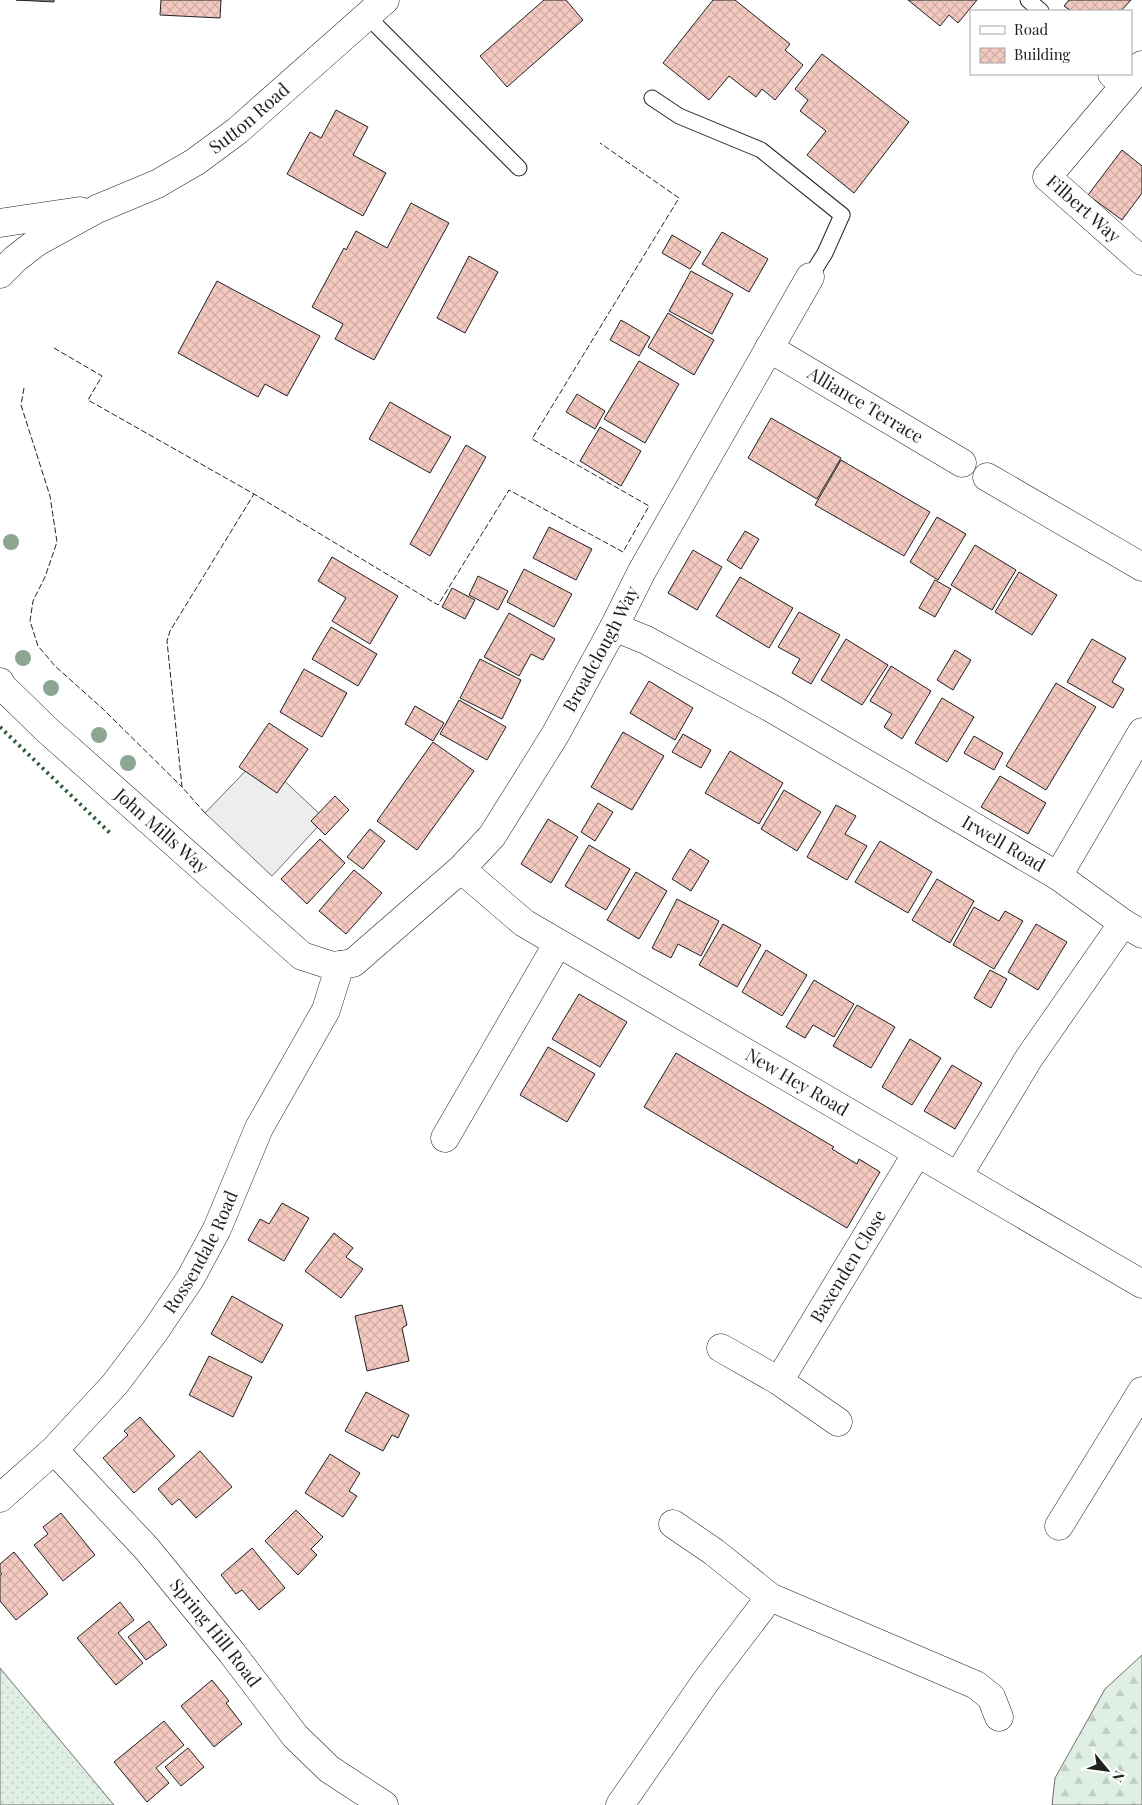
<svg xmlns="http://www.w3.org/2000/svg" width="1142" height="1805" viewBox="0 0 1142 1805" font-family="'Playfair Display',serif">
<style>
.grass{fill:url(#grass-dots);stroke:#6f6f6f}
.forest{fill:url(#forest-firs);stroke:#6f6f6f}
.parking{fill:#ededed;stroke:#6f6f6f}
.building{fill:url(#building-cross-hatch);stroke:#222}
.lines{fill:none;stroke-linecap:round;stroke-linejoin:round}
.lane-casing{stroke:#222;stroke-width:17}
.street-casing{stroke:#222;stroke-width:29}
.primary-casing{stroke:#222;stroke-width:29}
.lane{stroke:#fff;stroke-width:15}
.street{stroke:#fff;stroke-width:28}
.primary{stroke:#fff;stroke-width:28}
.hedge{stroke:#2f5e38;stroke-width:4;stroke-dasharray:2.5 4;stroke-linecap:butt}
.fence{stroke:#222;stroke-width:1;stroke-dasharray:6 2.5;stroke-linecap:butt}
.tree{fill:#8da692}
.labels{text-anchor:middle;stroke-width:4;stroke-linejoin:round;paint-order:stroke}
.street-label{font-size:18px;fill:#222;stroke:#fff}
</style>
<defs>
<pattern id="grass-dots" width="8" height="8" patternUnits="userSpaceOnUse" patternTransform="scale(1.25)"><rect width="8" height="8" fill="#e0efe3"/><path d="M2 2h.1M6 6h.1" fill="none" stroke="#c0cdc2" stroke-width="1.8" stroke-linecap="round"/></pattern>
<pattern id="forest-firs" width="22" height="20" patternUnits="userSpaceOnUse" patternTransform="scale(1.25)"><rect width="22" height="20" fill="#e0efe3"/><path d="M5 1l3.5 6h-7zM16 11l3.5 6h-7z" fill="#c0cdc2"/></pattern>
<pattern id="building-cross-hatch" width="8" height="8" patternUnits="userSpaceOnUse" patternTransform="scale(1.25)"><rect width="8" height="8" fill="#f3c9c0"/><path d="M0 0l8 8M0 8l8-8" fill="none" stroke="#d0aca5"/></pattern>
</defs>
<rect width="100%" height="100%" fill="#fff"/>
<path class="grass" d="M0 1668 114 1805H0Z"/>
<path class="forest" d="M1142 1655V1805H1052L1055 1778 1105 1689Z"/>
<path class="parking" d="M259 757 325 819 272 876 205 813Z"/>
<path class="building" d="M16 0H54V2Z
M161 0H221L220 18 160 15Z
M544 0H566L583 20 507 87 480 56Z
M713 0H735L790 44 785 50 803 65 775 100 762 89 756 97 729 76 709 100 663 63Z
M908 0H977L958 23 949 15 940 26Z
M1069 0H1131L1121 11H1071L1064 6Z
M822 54 909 122 854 193 807 155 826 131 800 111 808 100 795 89Z
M336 110 368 127 353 155 386 173 363 216 287 174 310 132 321 138Z
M1122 150 1142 166V193L1122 220 1088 195Z
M411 203 449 223 374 360 335 339 343 324 312 307 344 248 346 250 356 231 387 248Z
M722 232 768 259 749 292 702 264Z
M672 235 701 252 690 269 662 253Z
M469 256 498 272 465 333 437 318Z
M691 271 733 294 712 334 669 311Z
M217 281 320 336 287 396 265 384 258 397 178 353Z
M668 313 714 340 694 375 648 347Z
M621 320 650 337 639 356 610 340Z
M639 361 679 384 645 443 604 419Z
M577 394 605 411 595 429 566 412Z
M390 402 451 437 430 473 369 439Z
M771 418 841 458 817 499 748 458Z
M600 427 641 451 621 486 580 461Z
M466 445 486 457 430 556 410 544Z
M841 460 930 512 904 556 815 505Z
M937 517 966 534 938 580 910 562Z
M549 527 592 549 576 580 533 558Z
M745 531 759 539 741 569 727 560Z
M975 545 1016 570 992 610 951 585Z
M693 550 722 567 697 610 668 593Z
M332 557 398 596 370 644 332 621 346 598 318 581Z
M524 569 572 594 554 627 507 602Z
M1019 572 1057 595 1032 635 995 612Z
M478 576 508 591 498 610 469 595Z
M740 577 793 608 769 648 716 616Z
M935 580 951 589 935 617 919 608Z
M452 588 475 600 465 619 442 607Z
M799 612 840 635 811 684 792 673 800 659 778 647Z
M509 613 555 639 543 660 531 654 519 676 484 657Z
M331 627 377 654 358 686 312 659Z
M846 639 888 665 862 705 821 680Z
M1092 639 1126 658 1112 682 1124 689 1113 708 1067 682Z
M955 650 971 660 953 690 937 680Z
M480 659 521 680 502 719 460 698Z
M891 666 931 691 902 739 884 727 892 714 870 701Z
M304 669 347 693 322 737 280 712Z
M649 681 693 708 675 740 630 713Z
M1056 683 1096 707 1046 790 1006 766Z
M942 698 974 717 947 762 915 743Z
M459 700 506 727 487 760 440 734Z
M415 706 444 723 433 741 405 724Z
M269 723 308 749 277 793 239 767Z
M623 732 664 756 632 810 591 787Z
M683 734 711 750 701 768 672 752Z
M974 736 1003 753 994 770 964 753Z
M433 742 474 771 417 850 377 821Z
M730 751 783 783 759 824 705 793Z
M1000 776 1046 803 1028 834 981 807Z
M784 790 821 812 797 851 761 829Z
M335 796 349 810 325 835 311 821Z
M598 803 613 812 595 841 581 832Z
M836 805 856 816 845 834 867 846 847 880 807 857Z
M548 819 578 837 551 883 521 864Z
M370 829 385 841 363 869 347 857Z
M320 839 345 863 307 904 281 879Z
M880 841 932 872 908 913 855 882Z
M589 845 630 869 606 910 565 886Z
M690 849 709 861 691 891 672 879Z
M354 870 382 893 346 934 319 911Z
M636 872 667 891 639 939 607 920Z
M937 879 974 901 950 943 912 920Z
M677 899 719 921 701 956 678 944 671 958 652 948Z
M974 907 999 921 1005 911 1023 921 994 969 953 945Z
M723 924 761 945 737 987 699 965Z
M1036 924 1067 942 1038 990 1008 972Z
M766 950 807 975 782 1016 742 992Z
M990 970 1007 979 991 1008 974 998Z
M814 980 854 1004 834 1037 813 1025 805 1038 786 1027Z
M579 994 627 1022 600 1067 552 1039Z
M857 1005 895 1027 871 1068 833 1046Z
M910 1039 941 1058 912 1105 882 1087Z
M548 1047 595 1074 567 1122 520 1095Z
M676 1053 834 1147 832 1149 857 1164 859 1159 880 1172 847 1228 644 1107Z
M952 1065 982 1083 955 1129 924 1111Z
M282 1203 309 1218 284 1261 248 1240 260 1219 269 1224Z
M334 1233 353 1248 346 1257 363 1269 341 1298 305 1271Z
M232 1296 283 1325 262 1363 211 1334Z
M402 1305 407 1325 402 1328 409 1361 367 1371 355 1316Z
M209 1356 252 1377 233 1417 189 1395Z
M366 1392 409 1415 398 1438 392 1435 383 1451 345 1431Z
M140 1417 175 1456 134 1493 103 1458 128 1435 124 1431Z
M200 1451 232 1487 196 1518 179 1499 172 1505 158 1489Z
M330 1454 360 1473 349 1491 357 1496 343 1517 305 1493Z
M296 1510 323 1537 311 1549 317 1555 298 1575 265 1541Z
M61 1513 95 1555 63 1581 34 1545 48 1534 43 1527Z
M252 1548 285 1588 259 1610 242 1590 236 1594 221 1575Z
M14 1552 48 1594 16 1620 0 1601V1575L2 1574 0 1572V1564Z
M120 1602 134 1620 118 1633 143 1663 116 1685 77 1638Z
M149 1621 167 1645 146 1660 128 1637Z
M212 1680 229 1701 226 1703 242 1724 214 1747 181 1706Z
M164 1721 184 1745 156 1768 169 1783 147 1802 114 1762Z
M188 1748 204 1767 181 1786 165 1767Z"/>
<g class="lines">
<defs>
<path id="lane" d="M1028 0 1041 11
M367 16 519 168
M652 98 679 116 761 150 842 215 825 253 810 277"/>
<g id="street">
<path d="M1112 74 1125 85 1142 65"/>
<path id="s1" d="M1125 85 1047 177 1142 261"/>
<path id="s2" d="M769 348 962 463"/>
<path d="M987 477 1142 567"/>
<path id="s3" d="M614 627 646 640 771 708 1058 876 1123 923 1142 934"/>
<path id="s4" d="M0 682 2 686 46 729 302 956 333 966 353 963 461 869 492 836 555 735 614 627 642 571 810 277"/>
<path id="s5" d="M461 869 524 923 1142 1284"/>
<path d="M1058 876 1142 732"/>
<path d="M445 1138 558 943"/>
<path d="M958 1176 1029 1058 1123 923"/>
<path d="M721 1348 779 1381 838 1422"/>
<path id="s6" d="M779 1381 917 1153"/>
<path id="s7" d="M54 1450 147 1549 232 1653 295 1736 329 1769 384 1805"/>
<path id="s8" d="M0 1498 54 1450 115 1384 155 1331 190 1279 217 1229 259 1128 326 1010 340 965"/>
<path d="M673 1524 714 1552 770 1597 976 1685 991 1697 999 1717"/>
<path d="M1059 1526 1142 1391"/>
<path d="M620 1805 706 1681 770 1597"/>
</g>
<g id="primary">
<path d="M0 223 80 211"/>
<path id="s9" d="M0 274 15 259 37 242 97 209 157 184 195 162 237 131 385 0"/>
</g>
</defs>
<use href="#lane" class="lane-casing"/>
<use href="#street" class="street-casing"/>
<use href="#primary" class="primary-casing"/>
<use href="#lane" class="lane"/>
<use href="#street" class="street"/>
<use href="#primary" class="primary"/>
<path class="hedge" d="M0 727 110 833"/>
<path class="fence" d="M54 348 102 376 88 400 254 494 438 605 509 490 623 552 649 506 532 439 679 198 600 143
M24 388 21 405 50 496 57 542 45 577 33 601 30 621 38 646 55 666 103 709 182 787
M205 813 182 787 167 641 170 631 254 494"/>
</g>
<g class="tree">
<circle cx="11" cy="542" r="8"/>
<circle cx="23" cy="658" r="8"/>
<circle cx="51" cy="688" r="8"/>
<circle cx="99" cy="735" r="8"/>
<circle cx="128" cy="763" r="8"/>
</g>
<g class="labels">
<g class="street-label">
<text dy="6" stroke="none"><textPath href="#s9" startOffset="296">Sutton Road</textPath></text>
<text dy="6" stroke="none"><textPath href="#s1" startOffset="169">Filbert Way</textPath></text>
<text dy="6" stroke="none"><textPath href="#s2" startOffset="112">Alliance Terrace</textPath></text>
<text dy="6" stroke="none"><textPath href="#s4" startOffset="866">Broadclough Way</textPath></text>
<text dy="6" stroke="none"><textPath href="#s4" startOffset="220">John Mills Way</textPath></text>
<text dy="6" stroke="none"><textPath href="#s3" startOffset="446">Irwell Road</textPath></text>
<text dy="6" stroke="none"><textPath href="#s5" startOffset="399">New Hey Road</textPath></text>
<text dy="6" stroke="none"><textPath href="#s8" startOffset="320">Rossendale Road</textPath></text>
<text dy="6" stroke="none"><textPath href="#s6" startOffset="134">Baxenden Close</textPath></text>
<text dy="6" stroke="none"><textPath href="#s7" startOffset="244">Spring Hill Road</textPath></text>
</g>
</g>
<rect x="970" y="10" width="162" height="65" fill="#ffffff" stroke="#a7a7a7"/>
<rect x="980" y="26" width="25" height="8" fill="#ffffff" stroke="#a7a7a7"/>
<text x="1014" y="35" font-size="15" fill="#222222">Road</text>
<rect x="980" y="48" width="25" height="15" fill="url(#building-cross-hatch)" stroke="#a7a7a7"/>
<text x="1014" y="60" font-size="15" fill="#222222">Building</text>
<g transform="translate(1107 1770) rotate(119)" stroke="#ffffff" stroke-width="4" paint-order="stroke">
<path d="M0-4L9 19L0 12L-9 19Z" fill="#222222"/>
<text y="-8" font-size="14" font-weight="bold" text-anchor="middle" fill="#222222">N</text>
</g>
</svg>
